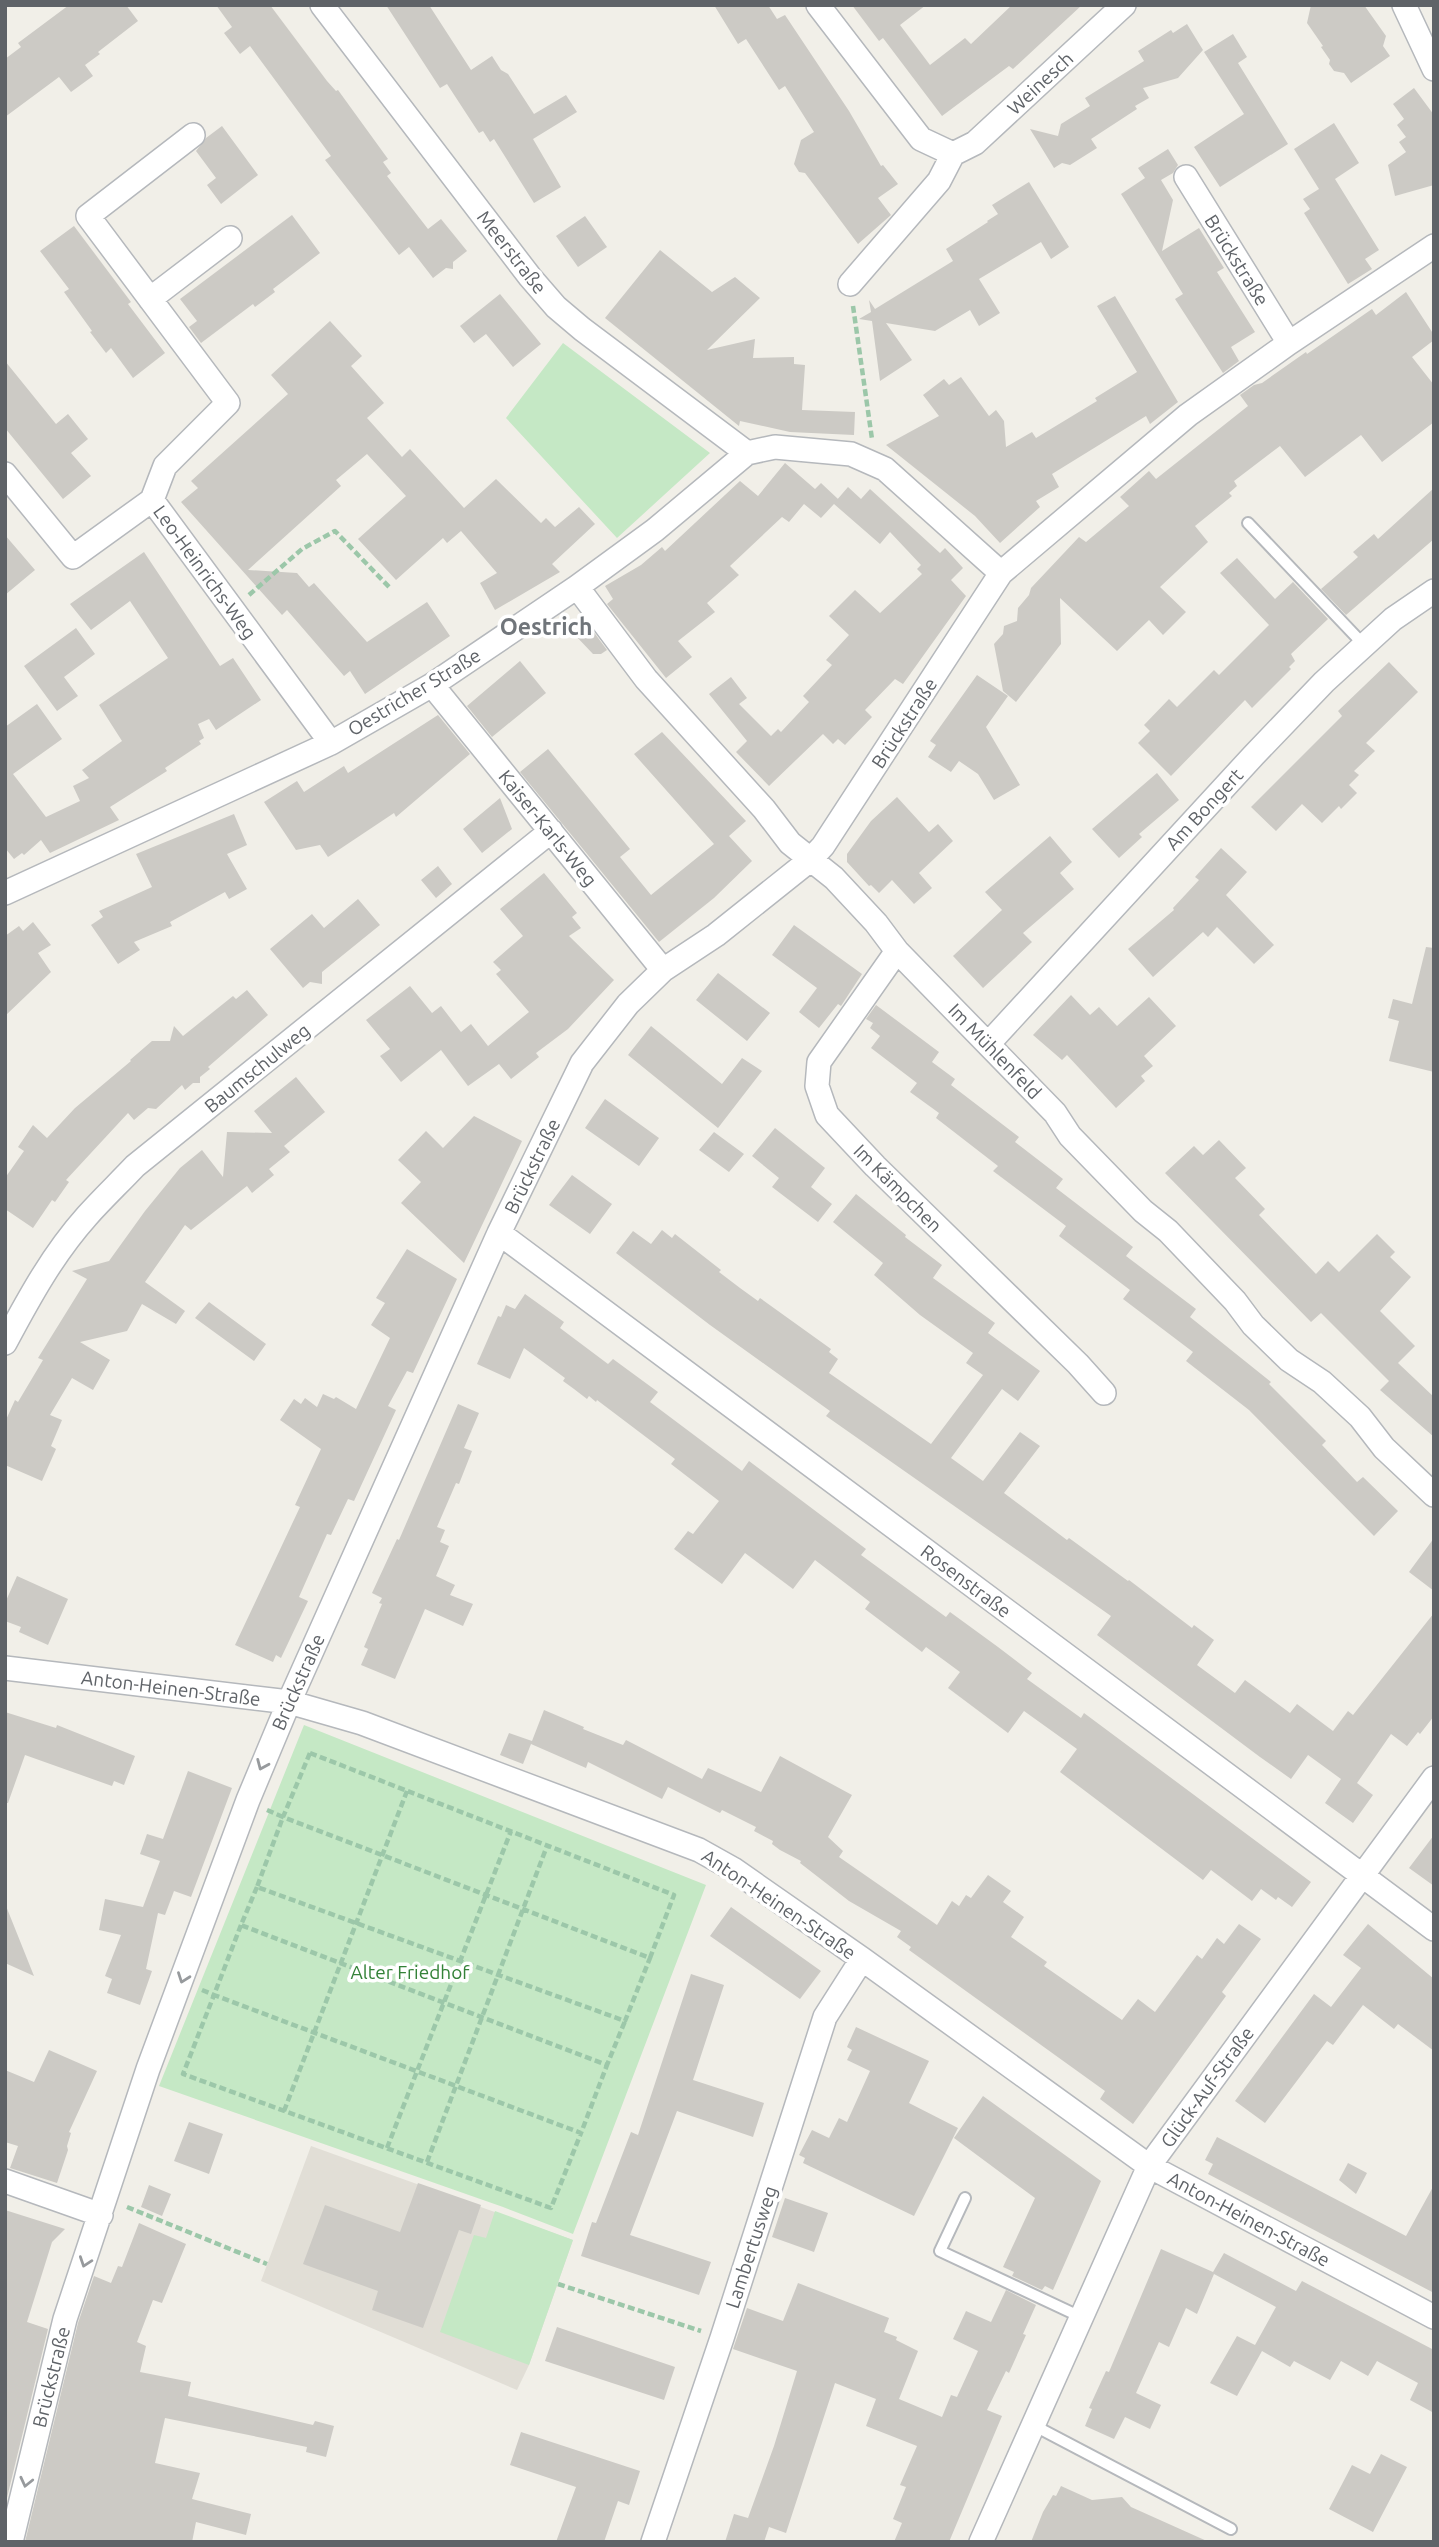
<svg xmlns="http://www.w3.org/2000/svg" width="1439" height="2547" viewBox="0 0 1439 2547" font-family="Ubuntu,sans-serif">
<style>
.education{fill:#e1ded6}
.green{fill:#c5e8c5}
.building{fill:#cccac5}
.lines{fill:none;stroke-linecap:round;stroke-linejoin:round}
.lane-casing{stroke:#b5b8bc;stroke-width:14}
.street-casing{stroke:#b5b8bc;stroke-width:26}
.path{stroke:#9cc7a9;stroke-width:4.5;stroke-dasharray:7 3.5;stroke-linecap:butt}
.lane{stroke:#fff;stroke-width:10}
.street{stroke:#fff;stroke-width:23}
.oneway{stroke:#979a9d}
.labels{text-anchor:middle;stroke-width:7;stroke-linejoin:round;paint-order:stroke}
.street-label{font-size:19px;fill:#5f6368;stroke:#fff}
.park-label{font-size:19px;fill:#348238;stroke:#fff}
.quarter-label{font-size:23px;font-weight:bold;fill:#70757a;stroke:#fff}
</style>
<rect width="100%" height="100%" fill="#f1efe8"/>
<path class="education" d="M311 2146 573 2240 529 2365 517 2390 261 2281Z"/>
<path class="green" d="M563 343 710 453 617 538 506 418Z
M304 1725 706 1885 573 2234 503 2207 159 2086Z
M495 2211 573 2240 529 2365 440 2332 474 2235 486 2238Z"/>
<path class="building" d="M69 5H126L138 21 98 52 100 54 85 65 93 76 71 92 59 77 5 117V59L21 47 18 43Z
M216 5H270L327 81 336 91 338 90 359 119 388 159 383 162 391 173 387 176 428 229 441 219 467 251 453 262V269L446 268 433 278 409 247 399 255 325 160 331 156 250 46 240 54 224 33 232 27Z
M386 5H429L471 70 492 56 501 70 508 74 534 114 566 95 577 112 533 139 561 187 534 203 494 139 490 142 483 131 479 133 447 84 440 88Z
M714 5H768L777 19 785 15 849 111 881 166 883 165 898 184 878 198 891 215 858 244 805 173 799 172 794 164 801 140 814 132 785 86 779 90 746 39 738 44Z
M852 5H926L900 25 930 65 965 38 971 44 1012 5H1082L1013 69 1009 66 942 116 883 38 879 41Z
M1311 5H1364L1386 36 1383 46 1390 56 1351 83 1344 73 1334 71 1329 64 1330 60 1321 47 1323 46 1307 23Z
M1187 24 1203 50 1178 78 1143 88 1149 98 1135 106 1137 109 1091 139 1097 148 1070 165 1062 163 1054 168 1030 129 1058 136 1061 124 1090 106 1085 98 1144 61 1138 51 1171 30 1173 33Z
M1233 34 1247 57 1238 63 1288 144 1220 187 1194 147 1244 114 1204 52Z
M1414 88 1434 115V185L1395 196 1388 165 1406 152 1399 142 1406 137 1397 125 1404 119 1393 104Z
M1334 123 1359 163 1335 179 1379 250 1365 259 1372 269 1348 284 1304 213 1310 209 1303 199 1319 189 1294 149Z
M222 126 258 175 221 204 207 185 216 178 196 151 206 138Z
M1168 149 1178 165 1173 173 1161 180 1173 200 1162 251 1199 228 1224 268 1217 272 1255 332 1231 347 1239 361 1223 373 1175 299 1183 294 1121 194 1145 178 1138 168Z
M1029 182 1069 247 1051 259 1041 242 979 279 1000 313 979 326 970 310 935 331 886 323 912 360 880 381 872 321 859 319 871 312 869 300 875 309 953 261 946 249 988 222 987 221 998 214 992 205Z
M292 215 320 253 273 289 275 292 255 307 253 304 201 343 189 327 197 321 180 299Z
M585 216 607 247 578 267 556 236Z
M74 226 131 302 128 304 165 353 133 378 111 348 106 353 90 332 92 331 64 292 69 289 40 251Z
M660 250 712 292 735 277 760 298 707 350 755 339 753 358 794 357V364L805 365 802 410 855 412 854 435 790 432 740 421 739 426 605 318Z
M1406 292 1434 335V340L1412 357 1434 385V422L1382 462 1361 435 1305 477 1280 446 1234 481 1237 486 1229 493 1232 496 1195 526 1208 542 1160 587 1186 612 1163 635 1149 620 1117 651 1060 598 1061 644 1016 702 1003 691 994 644 1003 634 1004 626 1017 621 1018 608 1029 595 1031 588 1079 537 1086 542 1129 506 1120 497 1149 471 1156 479 1248 406 1240 395 1254 385 1262 383 1306 352 1307 354 1372 309 1376 315Z
M500 294 541 344 513 367 486 334 474 343 460 326Z
M1115 296 1178 402 1150 424 1146 416 1052 474 1059 487 1036 501 1040 507 1000 543 975 516 886 445 939 416 923 395 944 379 949 385 961 377 989 416 996 410 1004 421 1006 447 1032 432 1036 438 1097 401 1095 398 1137 372 1097 306Z
M330 321 362 356 351 366 384 403 367 418 402 457 410 449 464 508 496 479 541 523 546 518 555 527 579 507 595 524 552 564 560 572 495 610 480 583 497 573 461 531 447 543 443 538 396 580 358 539 406 496 367 454 336 480 341 486 248 570 297 573 309 587 314 583 367 642 427 602 450 636 365 694 350 671 344 676 287 610 282 615 181 502 198 488 191 481 288 394 271 375Z
M5 361 56 424 68 414 88 439 71 453 91 476 63 499 5 428Z
M785 463 815 489 821 483 838 499 836 501 848 487 861 499 870 489 940 553 945 548 963 568 951 580 966 596 903 684 895 679 865 710 872 717 845 745 838 739 833 744 823 734 769 786 736 752 747 741 709 694 731 677 747 698 739 704 771 736 778 729 781 732 809 702 803 696 832 665 826 660 849 635 829 616 855 590 880 613 922 574 917 569 921 565 890 532 880 544 834 504 821 518 804 504 789 522 782 517 730 566 739 575 707 603 715 612 678 641 692 657 666 678 607 604 613 599 605 586 641 565 662 547 665 551 740 481 758 496Z
M1434 488V539L1346 615 1321 589 1358 557 1353 552 1374 534 1378 539Z
M5 535 35 570 5 595Z
M144 552 220 666 233 658 261 700 216 730 209 719 198 724 204 738 199 741 201 744 165 768 167 771 110 807 119 820 50 853 41 840 24 855 22 853 14 859 5 848V727L37 704 62 739 13 774 46 817 80 801 73 786 89 778 82 770 122 741 99 705 168 658 130 601 91 630 70 604Z
M1237 558 1275 599 1293 582 1328 619 1291 654 1295 661 1289 667 1291 669 1252 708 1245 700 1171 776 1138 743 1150 731 1144 725 1169 699 1177 707 1214 670 1219 675 1269 625 1220 573Z
M587 623 607 650 601 654H593L574 634Z
M76 628 95 654 64 677 78 696 57 711 24 666Z
M520 661 546 693 492 737 467 706Z
M1389 662 1418 692 1366 743 1375 751 1354 771 1359 775 1349 785 1357 793 1341 809 1339 806 1322 823 1302 804 1276 831 1251 807 1342 716 1338 711Z
M977 675 1008 696 986 727 1020 785 994 800 978 774 959 761 951 772 928 757 936 745 930 741Z
M438 715 470 754 396 817 394 813 328 857 320 845 296 850 264 802 297 781 304 792 344 766 348 773Z
M662 732 746 821 729 836 752 861 714 898 659 942 520 772 548 749 630 849 620 857 651 895 714 844 634 754Z
M1157 773 1179 800 1139 834 1142 837 1119 858 1092 829Z
M897 797 929 832 938 824 953 841 919 873 932 888 914 904 892 880 879 893 871 885 869 886 847 862V854L871 821Z
M500 798 512 829 482 853 463 829Z
M234 814 247 845 227 854 247 889 229 899 225 892 170 922 172 926 134 942 140 950 118 964 91 925 103 917 99 911 152 887 136 854Z
M1050 836 1072 862 1060 873 1074 889 1023 933 1032 942 983 988 953 956 1002 910 985 892Z
M1221 848 1247 872 1226 895 1274 945 1254 964 1217 927 1208 937 1203 932 1153 977 1128 949 1174 910 1173 908 1199 880 1195 877Z
M438 866 452 884 436 898 421 880Z
M544 873 577 913 572 917 581 928 569 936 614 980 568 1029 536 1053 539 1057 511 1079 499 1064 468 1086 441 1050 401 1082 380 1056 390 1049 366 1020 410 986 432 1013 441 1006 461 1032 471 1024 488 1046 529 1012 496 974 501 970 493 962 523 936 500 909Z
M358 899 380 925 322 972V984L310 982 303 988 270 949 312 914 324 928Z
M33 922 51 945 38 953 51 972 5 1016V936L19 926 23 931Z
M794 925 862 974 841 1006 838 1004 819 1028 799 1012 817 988 772 955Z
M1426 947 1434 948V1072L1389 1061 1399 1021 1388 1018 1393 999 1412 1004Z
M718 973 770 1013 747 1041 696 1000Z
M247 990 268 1015 208 1067 210 1069 200 1077V1083H193L185 1090 182 1085 156 1109 148 1108 134 1120 128 1113 66 1180 69 1182 55 1202 52 1200 33 1228 5 1209V1178L24 1151 18 1147 33 1125 47 1138 75 1108 131 1061 130 1060 152 1041H170L174 1026 183 1036 233 996 236 999Z
M1071 995 1090 1015 1099 1007 1117 1026 1149 997 1176 1026 1144 1056 1153 1066 1141 1076 1145 1081 1116 1108 1067 1055 1062 1060 1033 1035Z
M876 1005 939 1052 932 1062 955 1079 951 1085 1019 1137 1015 1142 1063 1179 1056 1188 1133 1247 1126 1256 1196 1309 1190 1317 1271 1382 1269 1384 1326 1441 1322 1445 1357 1482 1363 1477 1398 1511 1374 1536 1249 1410 1186 1361 1193 1352 1123 1299 1130 1290 1059 1236 1066 1226 993 1171 998 1166 936 1118 939 1113 910 1092 917 1083 871 1048 880 1036 870 1028 873 1023 866 1019Z
M651 1026 722 1084 742 1058 762 1071 718 1128 628 1055Z
M296 1077 325 1112 284 1146 290 1152 269 1169 274 1175 252 1193 247 1186 191 1230 185 1225 145 1282 185 1311 176 1324 142 1304 127 1331 80 1342 110 1360 93 1390 72 1378 50 1415 62 1420 51 1446 56 1449 42 1481 5 1465V1422L15 1400 18 1402 43 1360 38 1358 87 1279 72 1271 109 1261 145 1211 180 1168 202 1150 223 1177 227 1132 272 1133 254 1111Z
M605 1099 659 1138 639 1166 585 1128Z
M474 1116 522 1141 464 1263 401 1203 421 1182 398 1160 426 1131 443 1148Z
M775 1128 825 1168 811 1187 832 1204 818 1222 772 1187 779 1178 752 1156Z
M714 1132 744 1154 729 1172 699 1150Z
M1219 1140 1246 1168 1235 1178 1265 1209 1259 1215 1316 1274 1328 1261 1339 1272 1377 1234 1395 1252 1390 1257 1411 1277 1380 1311 1415 1346 1398 1363 1434 1397V1437L1380 1390 1389 1381 1321 1313 1311 1322 1165 1173 1194 1146 1203 1155Z
M572 1175 612 1204 590 1234 549 1205Z
M856 1194 906 1235 905 1237 942 1265 933 1278 995 1323 988 1333 1040 1371 1018 1401 1002 1389 951 1458 983 1481 1020 1432 1040 1446 1004 1493 1067 1540 1069 1538 1128 1581 1129 1580 1192 1628 1194 1625 1214 1640 1197 1665 1235 1693 1245 1680 1290 1713 1297 1704 1333 1731 1348 1711 1353 1715 1434 1613V1716L1420 1734 1418 1732 1407 1746 1391 1734 1357 1783 1373 1795 1353 1823 1325 1803 1341 1779 1308 1755 1291 1779 1260 1757 1097 1635 1111 1616 826 1416 830 1411 710 1325 616 1253 633 1231 651 1244 662 1230 672 1238 675 1234 721 1270 719 1272 740 1288 758 1301 760 1298 831 1349 829 1352 838 1359 829 1373 931 1444 983 1375 966 1363 973 1353 920 1315 874 1275 883 1263 833 1222Z
M407 1249 457 1279 413 1373 407 1371 388 1406 396 1410 354 1501 348 1499 331 1535 327 1534 299 1597 308 1601 281 1658 276 1655 273 1662 235 1645 300 1507 295 1505 321 1449 280 1420 294 1399 301 1404 305 1398 317 1407 323 1394 334 1399 336 1397 356 1409 390 1338 371 1325 385 1303 376 1298Z
M525 1294 564 1322 560 1328 608 1364 613 1359 658 1392 650 1402 742 1471 749 1461 866 1549 861 1555 946 1617 950 1612 998 1647 1032 1673 1027 1679 1081 1718 1084 1713 1311 1882 1292 1907 1278 1897 1276 1900 1261 1889 1252 1901 1211 1870 1203 1880 1060 1772 1077 1749 1024 1711 1008 1733 948 1688 960 1672 926 1647 922 1652 865 1609 870 1602 815 1560 793 1589 745 1553 722 1584 674 1549 688 1531 693 1534 719 1501 671 1464 675 1459 597 1400 596 1402 589 1396 587 1399 574 1389 563 1381 565 1378 524 1348 510 1379 477 1364 498 1316 501 1317 506 1305 515 1309Z
M209 1302 266 1344 254 1361 195 1318Z
M458 1404 479 1413 464 1448 472 1451 459 1484 456 1483 437 1527 445 1530 440 1542 449 1546 436 1576 455 1585 450 1595 473 1604 463 1626 425 1609 395 1679 361 1665 368 1649 364 1647 382 1604 379 1603 382 1598 372 1593 397 1539 399 1540Z
M1434 1538V1591L1409 1572Z
M17 1576 68 1599 48 1645 19 1632 21 1627 5 1621V1603Z
M544 1710 584 1727 583 1729 623 1745 626 1740 702 1779 708 1768 761 1792 780 1756 852 1795 828 1837 843 1851 839 1857 937 1925 952 1901 959 1906 966 1895 971 1898 988 1875 1011 1891 1003 1902 1024 1917 1011 1937 1047 1962 1044 1966 1122 2020 1138 1999 1155 2012 1197 1955 1202 1959 1217 1938 1224 1944 1239 1924 1261 1939 1222 1992 1226 1996 1133 2124 1100 2099 1105 2091 909 1950 911 1947 897 1937 901 1931 849 1901 800 1863 801 1861 780 1850 772 1844 773 1841 754 1831 756 1827 722 1810 720 1813 668 1787 662 1799 588 1762 586 1768 531 1744 523 1764 500 1755 509 1733 532 1741Z
M5 1712 56 1728 57 1725 135 1756 124 1785 114 1781 112 1786 25 1755 8 1803H5Z
M188 1771 232 1788 191 1897 174 1891 165 1915 158 1913 146 1969 152 1971 140 2005 107 1993 112 1979 105 1976 121 1935 99 1930 105 1899 143 1907 160 1861 140 1854 147 1834 163 1839Z
M1434 1835V1886L1409 1868Z
M5 1906H6L34 1976 5 1963Z
M731 1907 821 1971 800 1999 710 1936Z
M1368 1924 1434 1979V2051L1398 2024 1394 2029 1363 2005 1333 2045 1327 2041 1265 2123 1235 2101 1314 1994 1331 2007 1361 1968 1343 1955Z
M691 1974 724 1985 693 2080 764 2103 753 2137 677 2111 630 2235 711 2262 699 2295 581 2256 592 2222 596 2223 631 2132 638 2135Z
M856 2027 929 2061 909 2103 958 2128 914 2216 803 2163 805 2158 799 2155 812 2130 829 2138 839 2118 847 2122 870 2071 847 2060 852 2050 847 2047Z
M49 2050 97 2071 69 2132 71 2133 67 2146 68 2150 57 2183 10 2168 18 2146 5 2142V2070L34 2082Z
M983 2096 1101 2181 1053 2290 1045 2286 1042 2290 1012 2276 1014 2272 1003 2267 1035 2198 954 2138Z
M189 2122 223 2134 209 2174 174 2161Z
M1217 2137 1406 2236 1434 2185V2293L1208 2174 1213 2164 1205 2160Z
M1348 2163 1367 2173 1356 2194 1339 2180Z
M418 2183 481 2205 471 2234 459 2230 423 2328 372 2310 378 2291 303 2264 325 2205 400 2232Z
M149 2185 171 2194 162 2216 141 2207Z
M785 2198 828 2213 814 2252 772 2237Z
M5 2210 65 2229 52 2242 27 2322 48 2329 5 2506Z
M139 2223 186 2244 162 2303 153 2300 137 2342 146 2346 140 2372 191 2382 188 2396 313 2425 315 2421 334 2426 326 2457 306 2452 307 2447 165 2418 155 2463 200 2473 192 2499 251 2514 246 2535 196 2522 192 2542H25L78 2323 94 2276 111 2283 118 2266 122 2267Z
M1161 2249 1213 2272 1224 2253 1296 2291 1302 2281 1434 2350V2413L1410 2400 1418 2383 1377 2361 1368 2376 1341 2361 1330 2380 1294 2361 1290 2367 1262 2351 1237 2396 1210 2383 1237 2336 1255 2345 1276 2307 1214 2274 1197 2314 1186 2308 1169 2347 1159 2342 1136 2393 1161 2405 1150 2429 1125 2417 1114 2439 1085 2426 1092 2409 1089 2408 1106 2371 1109 2372Z
M798 2283 889 2318 884 2332 897 2337 896 2340 918 2351 899 2399 942 2417 951 2395 957 2397 978 2351 953 2339 966 2311 991 2322 1006 2290 1036 2305 1023 2334 1026 2335 1009 2373 1006 2371 987 2410 1002 2416 949 2542H894L902 2523 893 2519 906 2487 900 2485 917 2446 866 2426 876 2399 835 2383 786 2533 769 2527 764 2542H725L734 2514 748 2518 774 2446 797 2371 733 2349 747 2308 783 2321Z
M557 2327 675 2367 664 2400 545 2361Z
M521 2432 640 2471 629 2505 618 2501 604 2542H556L576 2487 510 2465Z
M1381 2454 1407 2467 1373 2532 1329 2509 1352 2465 1370 2474Z
M1061 2486 1092 2500 1122 2497 1131 2507 1209 2542H1031L1043 2512 1053 2495 1056 2496Z"/>
<g class="lines">
<defs>
<path id="lane" d="M1248 523 1365 646
M965 2198 940 2251 1081 2317
M1033 2425 1231 2529"/>
<path id="street" d="M322 5 530 277 556 307 582 329 747 453
M818 5 921 139 953 154 975 143 1124 5
M1404 5 1434 69
M1186 177 1289 343
M850 284 939 181 953 154
M150 299 230 238
M5 474 73 557 152 500 331 743
M152 500 165 466 228 403 88 216 193 135
M577 587 646 679 764 809 790 843 834 878 876 923 897 951 1055 1113 1070 1136 1143 1211 1168 1231 1235 1301 1253 1325 1289 1360 1322 1382 1360 1417 1384 1448 1434 1495
M432 685 663 970
M5 893 331 743 432 685 577 587 655 530 747 453 775 447 851 454 885 469 1001 573
M897 951 819 1062 817 1086 827 1115 875 1166 1078 1364 1104 1393
M989 1043 1254 755 1324 682 1393 619 1434 591
M499 1233 1434 1929
M5 1343C29 1298 53 1254 87 1216 102 1199 119 1183 135 1166L551 831
M5 1668 289 1702 362 1723 699 1850 733 1869 862 1959 1149 2166 1434 2317
M5 2181 101 2215
M11 2542 65 2319 148 2069 248 1800 289 1702 499 1233 582 1063 628 1004 663 970 716 935 810 860 823 846 1001 573 1188 415 1289 343 1434 246
M653 2542 722 2338 825 2017 862 1959
M981 2542 1149 2166 1434 1778"/>
</defs>
<use href="#lane" class="lane-casing"/>
<use href="#street" class="street-casing"/>
<path class="path" d="M853 306 872 439
M249 595 302 549 335 531 391 589
M310 1753 674 1895 650 1958 283 1817Z
M267 1810 283 1817 257 1887 625 2021 650 1958
M257 1887 241 1925 607 2065 625 2021
M241 1925 214 1995 581 2133 607 2065
M202 1990 214 1995 183 2074 551 2208 581 2133
M284 2111 407 1791
M387 2148 511 1831
M427 2162 547 1846
M127 2207 267 2264
M558 2284 701 2331"/>
<use href="#lane" class="lane"/>
<use href="#street" class="street"/>
</g>
<defs><path id="oneway-chevron" d="M-2-3.5L2.5 0L-2 3.5" fill="none" stroke-width="1.6" stroke-linecap="round" stroke-linejoin="round" transform="scale(1.75)"/></defs>
<g class="oneway">
<use href="#oneway-chevron" transform="translate(262 1765) rotate(113)"/>
<use href="#oneway-chevron" transform="translate(183 1978) rotate(110)"/>
<use href="#oneway-chevron" transform="translate(85 2262) rotate(109)"/>
<use href="#oneway-chevron" transform="translate(26 2482) rotate(103)"/>
</g>
<g class="labels">
<g class="street-label">
<text transform="translate(1040 83) rotate(-43)" y="7">Weinesch</text>
<text transform="translate(512 252) rotate(52)" y="7">Meerstraße</text>
<text transform="translate(1237 260) rotate(58)" y="7">Brückstraße</text>
<text transform="translate(205 572) rotate(54)" y="7">Leo-Heinrichs-Weg</text>
<text transform="translate(414 692) rotate(-31)" y="7">Oestricher Straße</text>
<text transform="translate(904 723) rotate(-57)" y="7">Brückstraße</text>
<text transform="translate(1204 809) rotate(-47)" y="7">Am Bongert</text>
<text transform="translate(548 828) rotate(51)" y="7">Kaiser-Karls-Weg</text>
<text transform="translate(995 1051) rotate(46)" y="7">Im Mühlenfeld</text>
<text transform="translate(257 1068) rotate(-39)" y="7">Baumschulweg</text>
<text transform="translate(532 1166) rotate(-64)" y="7">Brückstraße</text>
<text transform="translate(898 1188) rotate(45)" y="7">Im Kämpchen</text>
<text transform="translate(966 1581) rotate(37)" y="7">Rosenstraße</text>
<text transform="translate(298 1682) rotate(-66)" y="7">Brückstraße</text>
<text transform="translate(171 1688) rotate(7)" y="7">Anton-Heinen-Straße</text>
<text transform="translate(779 1904) rotate(34)" y="7">Anton-Heinen-Straße</text>
<text transform="translate(1207 2087) rotate(-54)" y="7">Glück-Auf-Straße</text>
<text transform="translate(1249 2219) rotate(28)" y="7">Anton-Heinen-Straße</text>
<text transform="translate(751 2247) rotate(-72)" y="7">Lambertusweg</text>
<text transform="translate(51 2377) rotate(-76)" y="7">Brückstraße</text>
</g>
<g class="park-label">
<text x="410" y="1979">Alter Friedhof</text>
</g>
<g class="quarter-label">
<text x="546" y="635">Oestrich</text>
</g>
</g>
<rect width="1439" height="2547" fill="none" stroke="#5f6368" stroke-width="14"/>
</svg>
